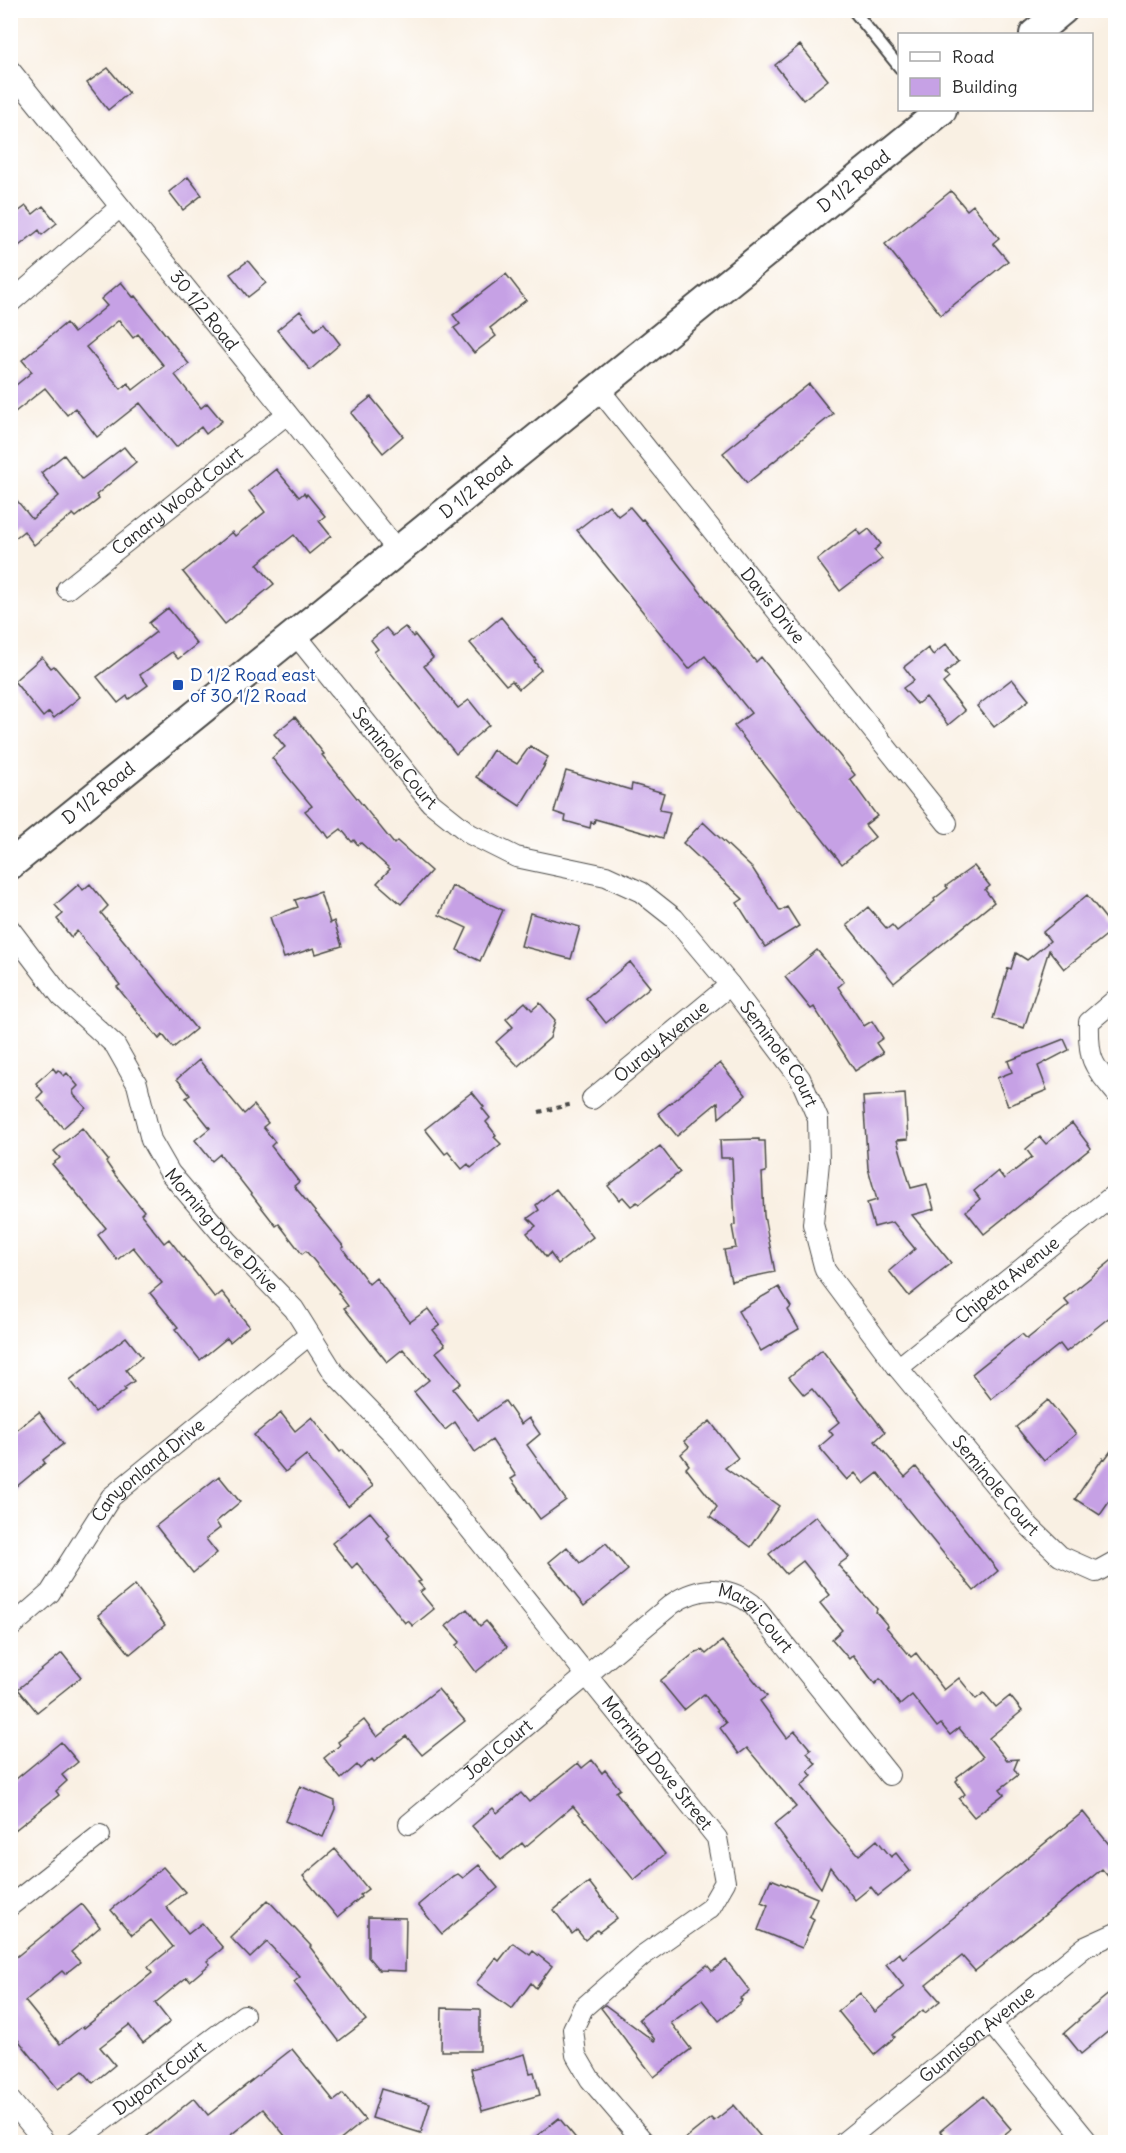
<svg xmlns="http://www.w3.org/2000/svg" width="1126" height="2153" viewBox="0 0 1126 2153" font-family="Delius,sans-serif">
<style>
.building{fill:#c6a1e5;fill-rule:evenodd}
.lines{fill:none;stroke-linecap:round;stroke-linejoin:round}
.lane-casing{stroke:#4a4947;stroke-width:14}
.street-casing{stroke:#4a4947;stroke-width:22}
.secondary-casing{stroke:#4a4947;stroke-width:32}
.path{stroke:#4a4947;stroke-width:4;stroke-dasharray:4.5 4.5;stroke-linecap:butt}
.lane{stroke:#fff;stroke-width:10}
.street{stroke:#fff;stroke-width:20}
.secondary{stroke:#fff;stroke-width:28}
.transit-dot{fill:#1a4fb4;stroke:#fff;stroke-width:2}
.labels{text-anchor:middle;stroke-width:5;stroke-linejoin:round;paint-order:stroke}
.street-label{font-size:18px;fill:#2b2b2b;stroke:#fff}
.transit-label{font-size:18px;fill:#164399;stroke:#fff;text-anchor:start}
</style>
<rect width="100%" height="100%" fill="#fff"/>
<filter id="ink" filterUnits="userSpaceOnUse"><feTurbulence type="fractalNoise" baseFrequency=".0167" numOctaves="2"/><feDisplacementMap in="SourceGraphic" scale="12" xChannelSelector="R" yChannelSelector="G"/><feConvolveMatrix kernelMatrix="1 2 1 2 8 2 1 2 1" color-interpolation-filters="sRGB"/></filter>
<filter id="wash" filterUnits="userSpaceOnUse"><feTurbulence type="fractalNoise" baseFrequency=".008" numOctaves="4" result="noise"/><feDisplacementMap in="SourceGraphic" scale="24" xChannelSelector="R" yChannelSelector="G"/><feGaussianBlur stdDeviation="1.35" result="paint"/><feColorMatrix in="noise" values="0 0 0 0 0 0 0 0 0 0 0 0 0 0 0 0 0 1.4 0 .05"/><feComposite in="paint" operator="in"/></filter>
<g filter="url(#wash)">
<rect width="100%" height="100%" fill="#f9f0e3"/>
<g id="blocks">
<path class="building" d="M800 45 828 80 803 100 775 65Z
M108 68 129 93 108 110 87 83Z
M188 177 202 195 183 210 169 192Z
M951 191 967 210 973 205 999 238 993 243 1008 261 941 315 885 244Z
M26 206 33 214 43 206 57 223 42 235 39 230 10 253V218Z
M248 261 266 283 248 297 230 274Z
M506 274 526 300 490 328 496 336 474 353 454 328 460 324 453 315Z
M121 282 133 297 135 296 189 364 175 375 201 408 207 403 222 421 206 434 201 427 176 447 140 403 97 437 75 408 67 415 45 388 10 416V390L32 372 22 360 66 323 74 333 107 306 101 299ZM119 320 133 338 138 334 164 366 133 390 128 383 121 389 86 347Z
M300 311 315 330 324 323 340 344 310 370 277 330Z
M809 384 833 414 747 483 723 453Z
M371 397 403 436 383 453 351 413Z
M124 447 136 462 96 495 99 499 76 517 73 514 34 545 24 531 10 542V492L32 519 59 496 41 473 64 455 82 479Z
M276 469 299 497 304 493 306 496 307 494 325 516 319 521 331 536 309 554 294 535 257 564 274 584 225 624 183 572 232 532 235 536 265 512 249 491Z
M609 505 618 516 630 507 641 520 643 519 739 641 756 662 761 657 855 775 850 779 877 816 865 825 875 837 842 864 734 726 751 713 705 656 689 669 577 530Z
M857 529 861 535 869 529 881 544 874 550 882 559 840 591 817 560Z
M168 608 197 644 178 659 172 652 140 675 148 685 129 699 127 696 118 703 97 677 156 632 149 623Z
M501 617 536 660 534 661 541 670 519 689 512 681 506 685 470 643Z
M405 627 413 637 415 635 433 658 424 666 458 708 469 700 489 725 456 754 374 652 378 649 371 640 386 628 393 636Z
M946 644 959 661 945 673 949 678 943 683 965 711 948 725 926 697 917 704 903 688 914 680 904 667 928 648 933 655Z
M42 657 51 668 54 666 80 697 54 718 49 712 43 717 14 681Z
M1012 679 1029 700 994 727 977 706Z
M295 717 324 754 322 755 394 844 397 841 431 871 401 904 377 883 390 869 361 843 358 845 354 840 352 842 341 829 329 838 324 831 323 832 305 811 312 806 272 758 285 747 274 734Z
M530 746 548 757 543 765H545L520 806 476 777 493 750 517 764Z
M566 771 631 790 632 784 664 793 659 810 670 812 663 838 595 819 594 823 591 822 590 828 565 821 566 816 554 812Z
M703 822 753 869 780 911 787 907 799 926 765 947 737 903 743 899 683 843Z
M974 866 990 886 985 890 994 902 894 983 847 925 868 907 887 929 892 925 897 931 935 901 934 899 948 888 946 886Z
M79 884 83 890 90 884 108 906 101 913 196 1029 173 1048 163 1035 159 1039 140 1015 117 987 120 985 77 931 71 937 57 919 63 914 55 905Z
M452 886 503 910 480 961 457 950 467 928 439 915Z
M320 892 330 923 334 921 342 946 316 954 314 948 284 958 270 917 298 907 295 900Z
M1087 895 1114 929 1064 969 1049 950 1024 1028 993 1019 1008 968 1011 969 1016 953 1027 960 1050 941 1043 932Z
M530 913 580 927 571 959 521 946Z
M817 950 844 982 838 987 864 1026 872 1021 883 1038 876 1043 883 1053 855 1071 814 1007 811 1009 785 977Z
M630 962 650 987 606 1023 586 998Z
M525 1002 532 1010 540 1003 555 1020 550 1038 518 1066 496 1042 513 1027 506 1019Z
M1064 1039 1069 1050 1038 1066 1047 1090 1008 1106 997 1078 1012 1072 1008 1061Z
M199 1060 244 1114 254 1105 268 1123 263 1127 275 1142 271 1146 299 1182 294 1186 344 1247 342 1248 369 1284 376 1278 410 1322 428 1309 440 1325 433 1330 445 1345 436 1352 461 1383 453 1389 478 1420 505 1401 521 1424 529 1418 540 1434 527 1445 566 1500 540 1519 511 1479 516 1476 492 1440 475 1452 455 1422 445 1430 414 1392 429 1380 403 1349 387 1362 344 1308 348 1306 338 1293 340 1292 306 1251 302 1254 279 1224 276 1226 220 1154 212 1161 195 1140 210 1128 186 1098 190 1095 177 1079Z
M720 1063 746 1095 719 1118 718 1102 677 1136 658 1113Z
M53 1068 56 1072 58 1070 64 1076 67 1073 78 1086 73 1091 74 1095 86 1108 63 1128 37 1098 43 1092 36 1083Z
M472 1092 484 1107 482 1108 490 1118 486 1122 496 1135 494 1137 501 1144 471 1168 468 1164 462 1169 448 1152 445 1154 425 1129Z
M905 1094 908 1139 897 1140 911 1188 927 1184 934 1209 912 1215 951 1263 909 1296 889 1271 915 1249 893 1222 874 1227 867 1203 877 1200 868 1168 863 1097Z
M1072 1123 1091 1148 984 1234 966 1211 980 1199 974 1191 998 1171 1004 1179 1032 1157 1026 1149 1040 1137 1046 1144Z
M82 1128 108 1160 106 1162 115 1175 144 1211 141 1214 164 1243 169 1239 215 1298 222 1292 249 1326 230 1342 227 1338 200 1360 175 1329 178 1327 150 1293 162 1283 133 1247 117 1260 98 1235 106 1228 52 1164 60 1158 54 1151Z
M759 1139V1141H765L766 1172 762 1173 764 1216 775 1272 731 1281 724 1250 736 1248 732 1226 735 1225 732 1158H721L720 1140Z
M660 1146 680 1172 639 1204 637 1202 631 1206 623 1197 619 1200 608 1186Z
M556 1189 593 1237 558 1264 550 1253 546 1257 527 1233 536 1226 528 1218 539 1210 536 1205Z
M1116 1257V1312L1066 1352 1060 1344 991 1399 972 1374 1022 1334 1027 1339 1069 1305 1064 1299Z
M779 1287 791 1307 788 1310 799 1329 761 1351 738 1311Z
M126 1337 142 1357 126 1370 134 1381 124 1388 126 1390 95 1412 70 1380Z
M822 1350 885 1432 875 1441 905 1477 916 1467 998 1571 974 1591 878 1473 864 1484 855 1473 847 1480 819 1447 833 1435 829 1430 839 1422 812 1389 804 1395 789 1377Z
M1048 1400 1076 1434 1044 1461 1016 1427Z
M39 1412 63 1444 43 1460 45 1463 10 1492V1435Z
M281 1413 295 1431 312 1417 340 1452 343 1450 373 1486 348 1506 306 1455 285 1472 254 1435Z
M710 1421 738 1458 725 1468 779 1506 751 1547 710 1517 717 1507 686 1468 689 1465 681 1454 689 1447 684 1441Z
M1116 1444V1492L1100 1515 1075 1499 1103 1458 1105 1459Z
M219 1476 240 1502 216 1522 220 1528 206 1539 217 1553 193 1573 156 1526Z
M370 1512 390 1536 387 1539 421 1581 418 1582 424 1589 420 1592 434 1609 413 1626 408 1621 405 1623 357 1563 352 1568 332 1543Z
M816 1516 849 1557 838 1565 877 1609 876 1612 888 1626 886 1627 911 1657 916 1653 944 1690 959 1678 976 1699 984 1693 996 1707 1010 1696 1022 1711 989 1738 1007 1760 1018 1759 1014 1769 1018 1775 1000 1789 1004 1794 974 1817 959 1799 965 1794 956 1781 958 1779 957 1777 983 1757 959 1728 950 1735 941 1724 937 1727 912 1695 900 1705 880 1679 875 1684 853 1655 849 1659 832 1639 842 1630 820 1603 830 1595 803 1561 786 1574 769 1554Z
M606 1543 628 1570 584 1606 549 1562 567 1547 580 1563Z
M135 1585 165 1625 130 1654 98 1615Z
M467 1609 480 1626 486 1621 507 1647 476 1672 456 1645 460 1642 446 1626Z
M722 1641 767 1696 760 1701 787 1738 795 1731 811 1750 807 1753 816 1764 808 1771 812 1776 801 1786 831 1824 859 1855 877 1840 891 1857 896 1853 910 1871 878 1896 871 1887 855 1900 830 1867 821 1888 774 1825 796 1807 747 1748 739 1754 720 1728 726 1723 704 1694 684 1710 661 1682V1680L696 1652 702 1650 706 1654Z
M62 1653 81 1677 37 1712 18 1689Z
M438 1689 465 1721 422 1755 406 1736 374 1762 372 1759 360 1769 357 1765 341 1779 324 1758 340 1745 338 1742 347 1735 346 1734 364 1720 377 1737Z
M61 1742 78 1762 62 1775 67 1781 56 1791 59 1795 10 1834V1784Z
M592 1760 602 1773 605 1770 620 1789 616 1792 665 1854 634 1880 573 1806 525 1847 522 1843 501 1860 472 1826 493 1808 497 1813 521 1793 529 1802 578 1763 582 1768Z
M300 1786 335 1801V1809L323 1837 285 1821Z
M1083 1812 1116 1853V1886L1102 1869 975 1971 962 1956 926 1985 940 2001 925 2013 923 2010 893 2035 895 2037 874 2055 838 2011 860 1993 875 2012 904 1987 886 1964 899 1953 903 1958 925 1941Z
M335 1849 368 1889 360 1895 361 1897 337 1917 303 1876Z
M479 1865 498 1888 442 1934 418 1905 453 1876 458 1874 463 1878Z
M163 1867 185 1892 166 1907 188 1934 202 1923 223 1948 207 1961 210 1964 190 1981 187 1977 155 2003 170 2022 143 2043 129 2025 100 2047 115 2065 93 2083 83 2071 58 2089 10 2030V1962L82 1904 100 1927 71 1952 80 1962 65 1974 62 1971 25 2001 60 2044 83 2026 84 2028 152 1973 148 1967 173 1947 151 1920 132 1935 111 1910Z
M771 1879 817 1898 809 1916 814 1919 802 1948 758 1930 768 1905 761 1902Z
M589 1882 617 1918 599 1932 597 1930 585 1940 577 1930 572 1934 554 1910Z
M268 1900 311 1946 310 1947 366 2020 339 2041 294 1982 300 1977 267 1942 250 1958 230 1937Z
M368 1917 406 1918 405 1971 379 1970 368 1957Z
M513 1943 530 1955 533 1951 552 1966 536 1988 531 1983 512 2009 476 1983 496 1958 499 1961Z
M726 1960 750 1991 740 1998 742 2000 739 2003 740 2004 719 2021 702 2000 671 2023 691 2049 654 2077 601 2008 605 2005 654 2041 655 2040 639 2019 707 1965 712 1971Z
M1116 1988V2025L1081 2054 1064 2033 1079 2020 1078 2019Z
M442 2008 480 2009V2051H441Z
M292 2049 334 2101 343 2094 365 2120 338 2142H290L263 2109 222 2142H140L194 2098 208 2115Z
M525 2054 530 2073 534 2072 540 2095 482 2111 471 2069Z
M381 2089 430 2103 421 2133 372 2118Z
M983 2096 1011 2129 995 2142H950L940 2131Z
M734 2105 765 2142H681L711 2118 714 2121Z
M559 2118 579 2142H529Z"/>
</g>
</g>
<g filter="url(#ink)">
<use href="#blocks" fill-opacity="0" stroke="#4a4947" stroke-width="1.5"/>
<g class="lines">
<defs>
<path id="lane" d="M853 10 900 68"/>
<g id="street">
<path id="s1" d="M10 70 398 551"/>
<path d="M10 303 120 207"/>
<path id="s2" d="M598 388 947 823"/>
<path id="s3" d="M67 589 287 414"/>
<path id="s4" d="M295 634 431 803 470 834 516 857 606 876 641 892 674 918 730 985 800 1078 818 1119 819 1162 813 1224 825 1270 898 1368 1029 1526 1060 1556 1096 1572 1116 1561"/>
<path id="s5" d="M10 929 61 996 115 1045 137 1084 151 1140 170 1173 228 1241 294 1309 334 1373 396 1437 717 1838 725 1882 710 1908 642 1956 583 2008 573 2029 576 2055 590 2079 644 2142"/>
<path d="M1116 999 1089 1022C1088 1060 1092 1064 1116 1093"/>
<path id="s6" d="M592 1099 730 985"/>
<path id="s7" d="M898 1368 1116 1193"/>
<path id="s8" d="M10 1628 50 1593 111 1497 309 1335"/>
<path id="s9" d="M409 1824 672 1604C699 1586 725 1585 752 1604L889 1775"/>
<path d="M10 1906 100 1835"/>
<path d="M991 2023 1088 2142"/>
<path d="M10 2100 45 2142"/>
<path id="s10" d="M75 2142 244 2015"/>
<path id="s11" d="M844 2142 1085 1947 1116 1933"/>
</g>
<g id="secondary">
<path d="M1034 34 1063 10"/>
<path id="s12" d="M10 865 942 110"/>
</g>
</defs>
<use href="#lane" class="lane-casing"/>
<use href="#street" class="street-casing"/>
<use href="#secondary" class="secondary-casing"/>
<path class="path" d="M539 1112 573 1104"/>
<use href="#lane" class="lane"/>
<use href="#street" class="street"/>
<use href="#secondary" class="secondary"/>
</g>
</g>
<rect class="transit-dot" x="172" y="679" width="12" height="12" rx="3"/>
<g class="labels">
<g class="street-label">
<text dy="6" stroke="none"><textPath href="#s12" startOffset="1086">D 1/2 Road</textPath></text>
<text dy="6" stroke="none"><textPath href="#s1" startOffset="309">30 1/2 Road</textPath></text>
<text dy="6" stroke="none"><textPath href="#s12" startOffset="600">D 1/2 Road</textPath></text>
<text dy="6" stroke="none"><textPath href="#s3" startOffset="141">Canary Wood Court</textPath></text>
<text dy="6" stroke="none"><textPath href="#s2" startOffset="279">Davis Drive</textPath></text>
<text dy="6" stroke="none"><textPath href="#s4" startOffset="159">Seminole Court</textPath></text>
<text dy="6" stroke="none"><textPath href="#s12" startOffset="114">D 1/2 Road</textPath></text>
<text dy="6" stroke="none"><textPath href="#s6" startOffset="90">Ouray Avenue</textPath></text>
<text dy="6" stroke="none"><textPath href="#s4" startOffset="663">Seminole Court</textPath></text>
<text dy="6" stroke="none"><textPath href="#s5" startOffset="375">Morning Dove Drive</textPath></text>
<text dy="6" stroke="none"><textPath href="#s7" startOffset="140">Chipeta Avenue</textPath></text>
<text dy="6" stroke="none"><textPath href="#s8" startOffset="212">Canyonland Drive</textPath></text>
<text dy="6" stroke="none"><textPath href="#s4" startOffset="1167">Seminole Court</textPath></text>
<text dy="6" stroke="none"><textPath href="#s9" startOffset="440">Margi Court</textPath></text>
<text dy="6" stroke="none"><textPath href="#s9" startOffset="116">Joel Court</textPath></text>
<text dy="6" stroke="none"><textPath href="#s5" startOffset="1064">Morning Dove Street</textPath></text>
<text dy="6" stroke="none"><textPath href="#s11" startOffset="171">Gunnison Avenue</textPath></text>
<text dy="6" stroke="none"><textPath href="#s10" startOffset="106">Dupont Court</textPath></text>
</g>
<g class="transit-label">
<text x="190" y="681">D 1/2 Road east<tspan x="190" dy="21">of 30 1/2 Road</tspan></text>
</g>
</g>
<rect width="1126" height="2153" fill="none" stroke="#fff" stroke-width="36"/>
<rect x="898" y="33" width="195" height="78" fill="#ffffff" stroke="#aaaaaa" stroke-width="1.5"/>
<rect x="910" y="52" width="30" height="9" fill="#ffffff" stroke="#aaaaaa" stroke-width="1.5"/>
<text x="952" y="63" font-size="18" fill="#2b2b2b">Road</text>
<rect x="910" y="78" width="30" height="18" fill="#c6a1e5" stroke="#aaaaaa" stroke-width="1.5"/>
<text x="952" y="93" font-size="18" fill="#2b2b2b">Building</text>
</svg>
